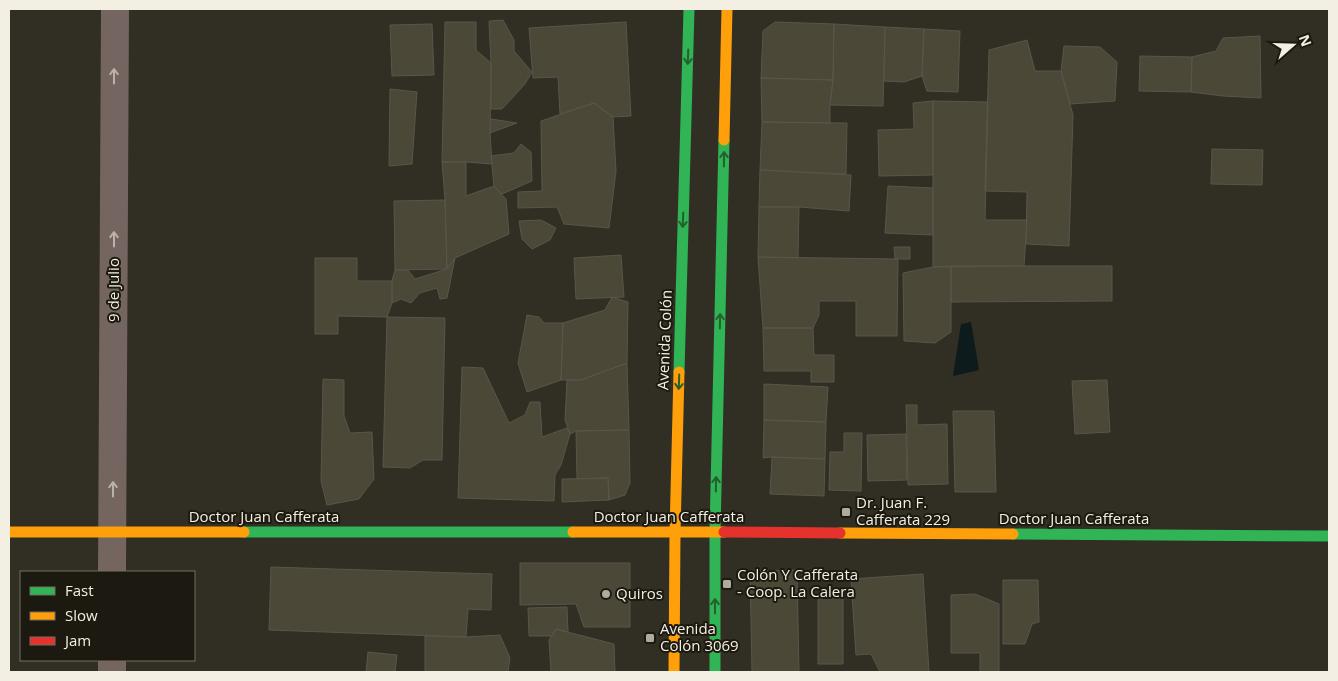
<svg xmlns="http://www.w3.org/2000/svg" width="1338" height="681" viewBox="0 0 1338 681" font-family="'Open Sans',sans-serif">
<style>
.water{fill:#0e1b1c}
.building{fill:#4c4837;stroke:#58554c}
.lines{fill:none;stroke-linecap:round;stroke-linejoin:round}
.street{stroke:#746561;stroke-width:28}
.fast{stroke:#30b455;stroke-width:11}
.slow{stroke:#ff9f0a;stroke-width:11}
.jam{stroke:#e5322d;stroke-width:11}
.oneway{stroke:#255f2f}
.oneway2{stroke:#bab1a8}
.poi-dot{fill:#afab9f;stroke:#1c1910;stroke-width:2}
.labels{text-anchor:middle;stroke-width:4;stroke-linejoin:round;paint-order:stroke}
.street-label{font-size:15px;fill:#f3efe2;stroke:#1c1910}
.poi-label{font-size:15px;fill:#f3efe2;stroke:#1c1910;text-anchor:start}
</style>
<rect width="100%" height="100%" fill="#312e23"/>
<path class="water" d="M971 322 979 370 953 376 961 324Z"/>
<path class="building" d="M503 20 514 40V51L532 72 525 84 502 109H491V63L489 21Z
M445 22H476V50L491 63 490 133 492 164 466 162H442Z
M626 22 631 116 613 117 594 103 560 114 558 77 533 78 529 28Z
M775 22 834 24 833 80 761 78 763 31Z
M432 24 434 75 392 76 390 25Z
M834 24 885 27 883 106 830 105 833 80Z
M885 27 924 29 922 76 904 82 884 81Z
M924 29 960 31 958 92 927 91 922 76Z
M1260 36 1261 98 1223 96 1191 92 1192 57 1216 51 1223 38Z
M1027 40 1035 71H1061L1073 115 1069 246 1026 244 1027 192 985 191 989 50Z
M1064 46 1100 47 1117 62 1115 101 1070 104 1061 71Z
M1140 56 1192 57 1191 92 1139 91Z
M761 78 833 80 830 105V123L762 122Z
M390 89 417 92 412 164 389 166Z
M933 101V175L879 176 878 130 914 129 913 103Z
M933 101 988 102 985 220H1027L1024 266 933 267Z
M594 103 613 117 616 171 609 228 564 224 557 207 518 208V192L542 191 541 121Z
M491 119 517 123 490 133Z
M762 122 847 123 846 174 760 170Z
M521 144 531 152 532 181 502 194 494 186 491 156 514 153Z
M1212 149 1263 150 1262 185 1211 184Z
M442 162H466V196L494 186 506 199 509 234 455 258 447 269 445 200Z
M760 170 851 175 849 211 799 207H759Z
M888 186 933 188V235L885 233Z
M445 200 447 269 395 270 394 201Z
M759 207H799L798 258 758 257Z
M541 220 556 228 550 240 532 249 522 239 519 221Z
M894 247H910V259H895Z
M621 255 624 297 576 299 574 258Z
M758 257 898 259 897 336H856V301H819V315L813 328H763Z
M315 258H357V281H392V303L387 317 338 316V334H315Z
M455 258 447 298 440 299 437 288 420 293 411 303 401 299 392 303V281L395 270H408L415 279 447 269Z
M951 266V332L935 343 904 341 903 273 933 267Z
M951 266H1112V301L951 302Z
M612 297 628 302 627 363 581 380H561L563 323 605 310Z
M527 315 539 317 544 323H563L561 380 527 392 518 363Z
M387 317 445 318 442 460H423L410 468 383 467Z
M763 328H813L814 355H834V382H811V371H764Z
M627 363 629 430 576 431 570 434 565 420 567 380H581Z
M462 367 483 368 509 423 525 415 530 402H540L542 437 567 428 570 434 561 465 555 475 554 501 458 498Z
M323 379 344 380V416L350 433 372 432 374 479 359 499 327 505 321 481Z
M1107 380 1110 432 1075 434 1072 381Z
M764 384 828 387 826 422 764 420Z
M906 405H917V425L947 424 948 484 908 485Z
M953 411H994L996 492H955Z
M764 420 826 422 825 459 772 457 763 458Z
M629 430 630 483 625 495 609 500 608 478 577 479 576 431Z
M844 433H862L861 491 829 490 830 452H844Z
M906 434 907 480 868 481 867 435Z
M772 457 825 459 824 496 770 494Z
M608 478 609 500 562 502V479Z
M520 563H630V627H584L576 604 520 605Z
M271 567 492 574 491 610 468 609 466 637 269 630Z
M797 570 799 672H752L750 571Z
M923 574 929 672H880L871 654 856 655 851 579Z
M1003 580H1038L1039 622 1032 624 1025 644H1003Z
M975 594 999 604V672H980V653H951V595Z
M818 595H843V664H818Z
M567 607 568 632 556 629 552 636H529L528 608Z
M556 629 614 644 615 672H551L549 640Z
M500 635 510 658 508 672H408H425V636L466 637Z
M368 652 397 655 395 672H366Z"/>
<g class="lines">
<path class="street" d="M112 572 115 9
M112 672V660"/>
<path class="fast" d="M679 372 689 9
M244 532H573
M1013 534 1329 536
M715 672V532L724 140"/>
<path class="slow" d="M724 140 727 9
M9 532H244
M573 532H724
M840 533 1013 534
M674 672 675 533 679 372"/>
<path class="jam" d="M724 532 840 533"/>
</g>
<defs><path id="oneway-shaft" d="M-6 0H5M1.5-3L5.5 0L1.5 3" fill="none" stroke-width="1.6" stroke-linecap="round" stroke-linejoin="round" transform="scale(1.25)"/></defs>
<g class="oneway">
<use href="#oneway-shaft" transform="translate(688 57) rotate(92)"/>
<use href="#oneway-shaft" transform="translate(724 159) rotate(-89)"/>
<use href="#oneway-shaft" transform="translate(683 220) rotate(92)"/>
<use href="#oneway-shaft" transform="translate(720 321) rotate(-89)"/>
<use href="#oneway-shaft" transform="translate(679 382) rotate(92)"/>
<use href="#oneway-shaft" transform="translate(716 484) rotate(-89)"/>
<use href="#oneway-shaft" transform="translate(715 606) rotate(-90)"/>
</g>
<g class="oneway2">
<use href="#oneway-shaft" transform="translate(114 76) rotate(-90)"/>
<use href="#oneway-shaft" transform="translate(114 239) rotate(-90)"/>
<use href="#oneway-shaft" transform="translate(113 489) rotate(-90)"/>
</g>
<g class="poi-dot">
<rect x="841" y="507" width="10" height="10" rx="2.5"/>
<rect x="722" y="579" width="10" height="10" rx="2.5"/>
<circle cx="606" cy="594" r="5"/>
<rect x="645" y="633" width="10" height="10" rx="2.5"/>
</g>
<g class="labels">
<g class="street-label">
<text transform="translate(114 290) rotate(-90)" y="5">9 de Julio</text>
<text transform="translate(665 340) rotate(-88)" y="5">Avenida Colón</text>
<text x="264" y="522">Doctor Juan Cafferata</text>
<text x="669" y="522">Doctor Juan Cafferata</text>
<text x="1074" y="524">Doctor Juan Cafferata</text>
</g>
<g class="poi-label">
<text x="856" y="508">Dr. Juan F.<tspan x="856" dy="17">Cafferata 229</tspan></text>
<text x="737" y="580">Colón Y Cafferata<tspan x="737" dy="17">- Coop. La Calera</tspan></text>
<text x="616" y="599">Quiros</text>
<text x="660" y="634">Avenida<tspan x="660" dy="17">Colón 3069</tspan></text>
</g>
</g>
<rect width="1338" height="681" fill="none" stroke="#f3efe2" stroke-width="20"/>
<rect x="20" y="571" width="175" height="90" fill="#1c1910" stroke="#726f64"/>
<rect x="30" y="587" width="25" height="8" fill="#30b455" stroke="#726f64"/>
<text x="65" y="596" font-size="15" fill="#f3efe2">Fast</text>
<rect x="30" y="612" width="25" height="8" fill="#ff9f0a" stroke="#726f64"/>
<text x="65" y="621" font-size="15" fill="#f3efe2">Slow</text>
<rect x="30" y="637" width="25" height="8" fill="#e5322d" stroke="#726f64"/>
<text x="65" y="646" font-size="15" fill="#f3efe2">Jam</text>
<g transform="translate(1293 45) rotate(70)" stroke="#1c1910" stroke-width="4" paint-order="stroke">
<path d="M0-4L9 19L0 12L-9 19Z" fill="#f3efe2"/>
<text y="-8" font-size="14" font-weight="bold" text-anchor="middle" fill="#f3efe2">N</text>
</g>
</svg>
